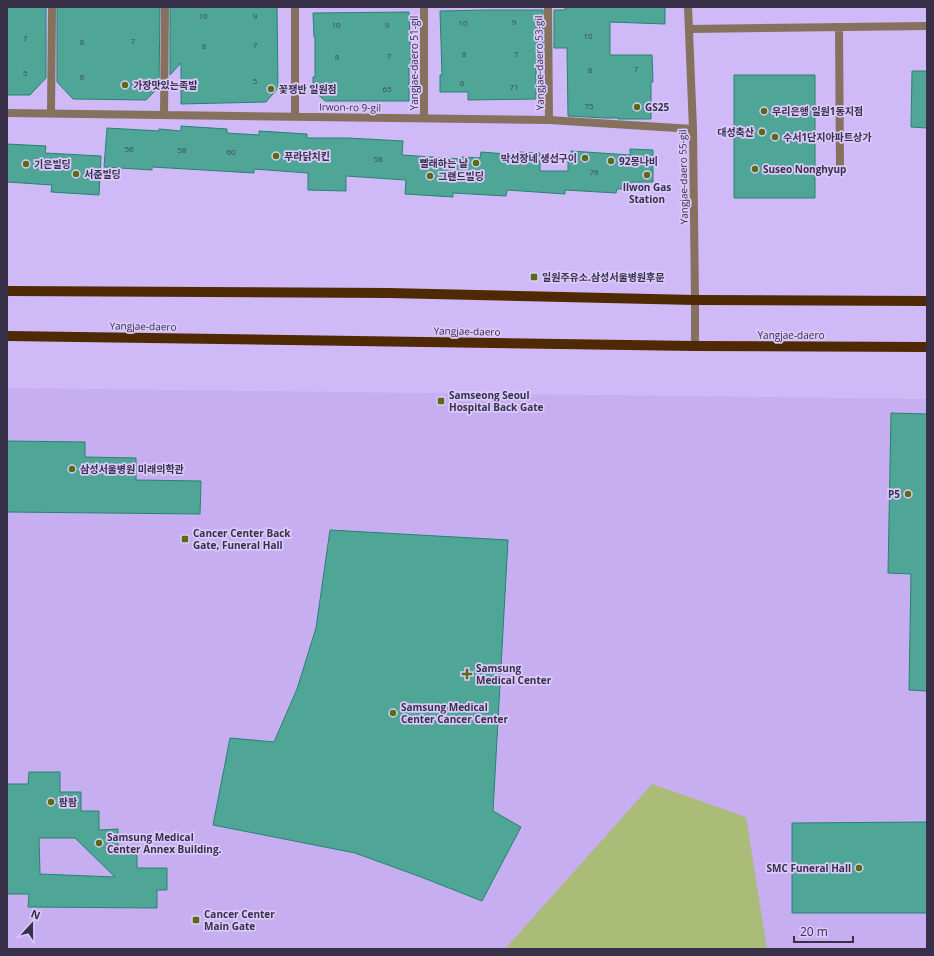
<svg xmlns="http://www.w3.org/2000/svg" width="934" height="956" viewBox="0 0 934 956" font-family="'Open Sans','Noto Sans KR',sans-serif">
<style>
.built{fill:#c6aef1}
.green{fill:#aabc77}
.building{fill:#4fa596;stroke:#278274;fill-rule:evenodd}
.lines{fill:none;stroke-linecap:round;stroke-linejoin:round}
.service{stroke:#86705e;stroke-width:8}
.minor{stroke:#86705e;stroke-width:8}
.tertiary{stroke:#86705e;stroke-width:8}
.primary{stroke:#4f2902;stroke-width:10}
.poi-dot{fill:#5a6a15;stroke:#dacafb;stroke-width:1.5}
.labels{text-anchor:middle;stroke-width:3.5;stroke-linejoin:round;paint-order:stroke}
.number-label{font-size:8px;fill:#3e4d5c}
.street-label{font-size:10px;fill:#383048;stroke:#dacafb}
.poi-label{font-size:10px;font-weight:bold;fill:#383048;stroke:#dacafb;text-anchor:start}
</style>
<rect width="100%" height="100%" fill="#cfbaf7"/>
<path class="built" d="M7 388 927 399V949H7Z"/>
<path class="green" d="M652 784 746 817 767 949H505Z"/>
<path class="building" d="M7 7H46V78L30 95H7Z
M57 7H160L159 87 146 100 73 99 57 82Z
M170 7H277L278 88 266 102 181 104V63L170 75Z
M565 7H665V24L610 22V55H652L653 82H651V119H618V118H605L568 116 567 48H554V10H565Z
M485 10H543V49H538V66H536V99L468 100V92H440V75H442L440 11Z
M409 12 411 68H409V101H325L313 90V77H315V37H314L313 13Z
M912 71H927V128L911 127Z
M734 75H815V198H734Z
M181 126 227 129V133L259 135V131L307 134V138H348L403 141 402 155 462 159V157L480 158 481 152 519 155V152L540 153V171H568V155H571V151L630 155V149L653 150V182H632V189H617L616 193 565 190V194L507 190 506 196 453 193V197L405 194 406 180 346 176V191L308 190V173L254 169V173L152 167V170L104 167 107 128 159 131V129L181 131Z
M7 144 46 146 45 153 101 156 99 195 51 192 52 185 7 182Z
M891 413 927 414V691L909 690 911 574 888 573Z
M7 441 85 442V457L136 458V480L201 481 200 514 7 512Z
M330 530 508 540 493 811 521 827 482 901 421 877 355 853 213 825 230 738 274 742 297 689 316 628Z
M29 772H60V792H81V811H99V830L118 829V848H137V868H167V890H157V908L28 907 29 894H7V784H28ZM39 838H75L115 877 40 874Z
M927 822V913H792V823Z"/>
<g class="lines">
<path class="service" d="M839 27 840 168
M689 29 927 26"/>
<path class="minor" d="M424 7V118
M548 7 549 120
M7 113 549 120 693 129
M51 113 52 7
M164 115 165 7
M295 116V7
M695 300V346"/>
<path class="tertiary" d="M688 7 693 129 695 300"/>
<path class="primary" d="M7 291 388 293 695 300 927 301
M7 336 695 346 927 347"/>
</g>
<g class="poi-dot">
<circle cx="125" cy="85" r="4"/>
<circle cx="271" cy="89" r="4"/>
<circle cx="637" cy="107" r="4"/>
<circle cx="764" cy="111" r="4"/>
<circle cx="762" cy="132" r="4"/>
<circle cx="775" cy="137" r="4"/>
<circle cx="276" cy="156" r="4"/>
<circle cx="585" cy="158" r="4"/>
<circle cx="611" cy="161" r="4"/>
<circle cx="476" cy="163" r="4"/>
<circle cx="26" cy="164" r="4"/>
<circle cx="755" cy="169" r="4"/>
<circle cx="76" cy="174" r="4"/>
<circle cx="647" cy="175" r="4"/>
<circle cx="430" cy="176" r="4"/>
<rect x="530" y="273" width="8" height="8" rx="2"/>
<rect x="437" y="397" width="8" height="8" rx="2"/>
<circle cx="72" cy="469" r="4"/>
<circle cx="908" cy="494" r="4"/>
<rect x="181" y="535" width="8" height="8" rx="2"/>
<path d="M465 668h4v4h4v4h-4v4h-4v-4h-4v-4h4z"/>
<circle cx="393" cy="713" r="4"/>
<circle cx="51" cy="802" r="4"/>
<circle cx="99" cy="843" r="4"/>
<circle cx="859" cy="868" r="4"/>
<rect x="192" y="916" width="8" height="8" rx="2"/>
</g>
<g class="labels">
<g class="number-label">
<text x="203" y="19">10</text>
<text x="255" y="19">9</text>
<text x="514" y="25">9</text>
<text x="463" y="26">10</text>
<text x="336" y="28">10</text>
<text x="387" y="28">9</text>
<text x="588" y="39">10</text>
<text x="25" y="41">7</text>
<text x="133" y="44">7</text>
<text x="82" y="45">8</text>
<text x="255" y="48">7</text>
<text x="204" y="49">8</text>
<text x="464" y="57">8</text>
<text x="516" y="57">7</text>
<text x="389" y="59">7</text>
<text x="337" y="60">8</text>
<text x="636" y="72">7</text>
<text x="590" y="73">8</text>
<text x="25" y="76">5</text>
<text x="82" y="80">6</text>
<text x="255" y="84">5</text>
<text x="462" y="86">6</text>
<text x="514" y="90">71</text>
<text x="387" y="92">65</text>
<text x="589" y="109">75</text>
<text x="129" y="152">56</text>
<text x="182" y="153">58</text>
<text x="231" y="155">60</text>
<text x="378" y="162">58</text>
<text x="594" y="175">76</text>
</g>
<g class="street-label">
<text transform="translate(414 63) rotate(-90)" y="4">Yangjae-daero 51-gil</text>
<text transform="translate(539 63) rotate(-91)" y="4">Yangjae-daero 53-gil</text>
<text transform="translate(350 107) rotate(1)" y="4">Irwon-ro 9-gil</text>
<text transform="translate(683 177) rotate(-91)" y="4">Yangjae-daero 55-gil</text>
<text transform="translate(143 326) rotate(1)" y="4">Yangjae-daero</text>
<text transform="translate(467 331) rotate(1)" y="4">Yangjae-daero</text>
<text x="791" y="339">Yangjae-daero</text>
</g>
<g class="poi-label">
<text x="133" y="89">가장맛있는족발</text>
<text x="279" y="93">꽃쟁반 일원점</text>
<text x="645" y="111">GS25</text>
<text x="772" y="115">우리은행 일원1동지점</text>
<text x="754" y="136" text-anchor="end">대성축산</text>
<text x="783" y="141">수서1단지아파트상가</text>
<text x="284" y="160">푸라닭치킨</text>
<text x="577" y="162" text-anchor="end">박선장네 생선구이</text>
<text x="619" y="165">92몽나비</text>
<text x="468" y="167" text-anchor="end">빨래하는 날</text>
<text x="34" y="168">기은빌딩</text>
<text x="763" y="173">Suseo Nonghyup</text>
<text x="84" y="178">서준빌딩</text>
<text x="438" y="180">그랜드빌딩</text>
<text x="647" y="191" text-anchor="middle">Ilwon Gas<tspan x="647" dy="12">Station</tspan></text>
<text x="542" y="281">일원주유소.삼성서울병원후문</text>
<text x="449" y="399">Samseong Seoul<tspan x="449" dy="12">Hospital Back Gate</tspan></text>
<text x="80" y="473">삼성서울병원 미래의학관</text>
<text x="900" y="498" text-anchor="end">P5</text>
<text x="193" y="537">Cancer Center Back<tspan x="193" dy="12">Gate, Funeral Hall</tspan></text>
<text x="476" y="672">Samsung<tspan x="476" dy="12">Medical Center</tspan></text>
<text x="401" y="711">Samsung Medical<tspan x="401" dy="12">Center Cancer Center</tspan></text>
<text x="59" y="806">팜팜</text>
<text x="107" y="841">Samsung Medical<tspan x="107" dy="12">Center Annex Building.</tspan></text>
<text x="851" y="872" text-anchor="end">SMC Funeral Hall</text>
<text x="204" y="918">Cancer Center<tspan x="204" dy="12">Main Gate</tspan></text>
</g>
</g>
<rect width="934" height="956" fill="none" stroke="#383048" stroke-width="16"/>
<g transform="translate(32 924) rotate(21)" stroke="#dacafb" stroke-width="3" paint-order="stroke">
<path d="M0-3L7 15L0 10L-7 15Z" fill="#383048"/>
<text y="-6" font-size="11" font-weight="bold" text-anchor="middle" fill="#383048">N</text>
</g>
<path d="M794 936v6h59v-6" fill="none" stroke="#383048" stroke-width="2"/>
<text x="800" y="936" font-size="12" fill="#383048" stroke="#dacafb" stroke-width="3" paint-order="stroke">20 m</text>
</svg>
